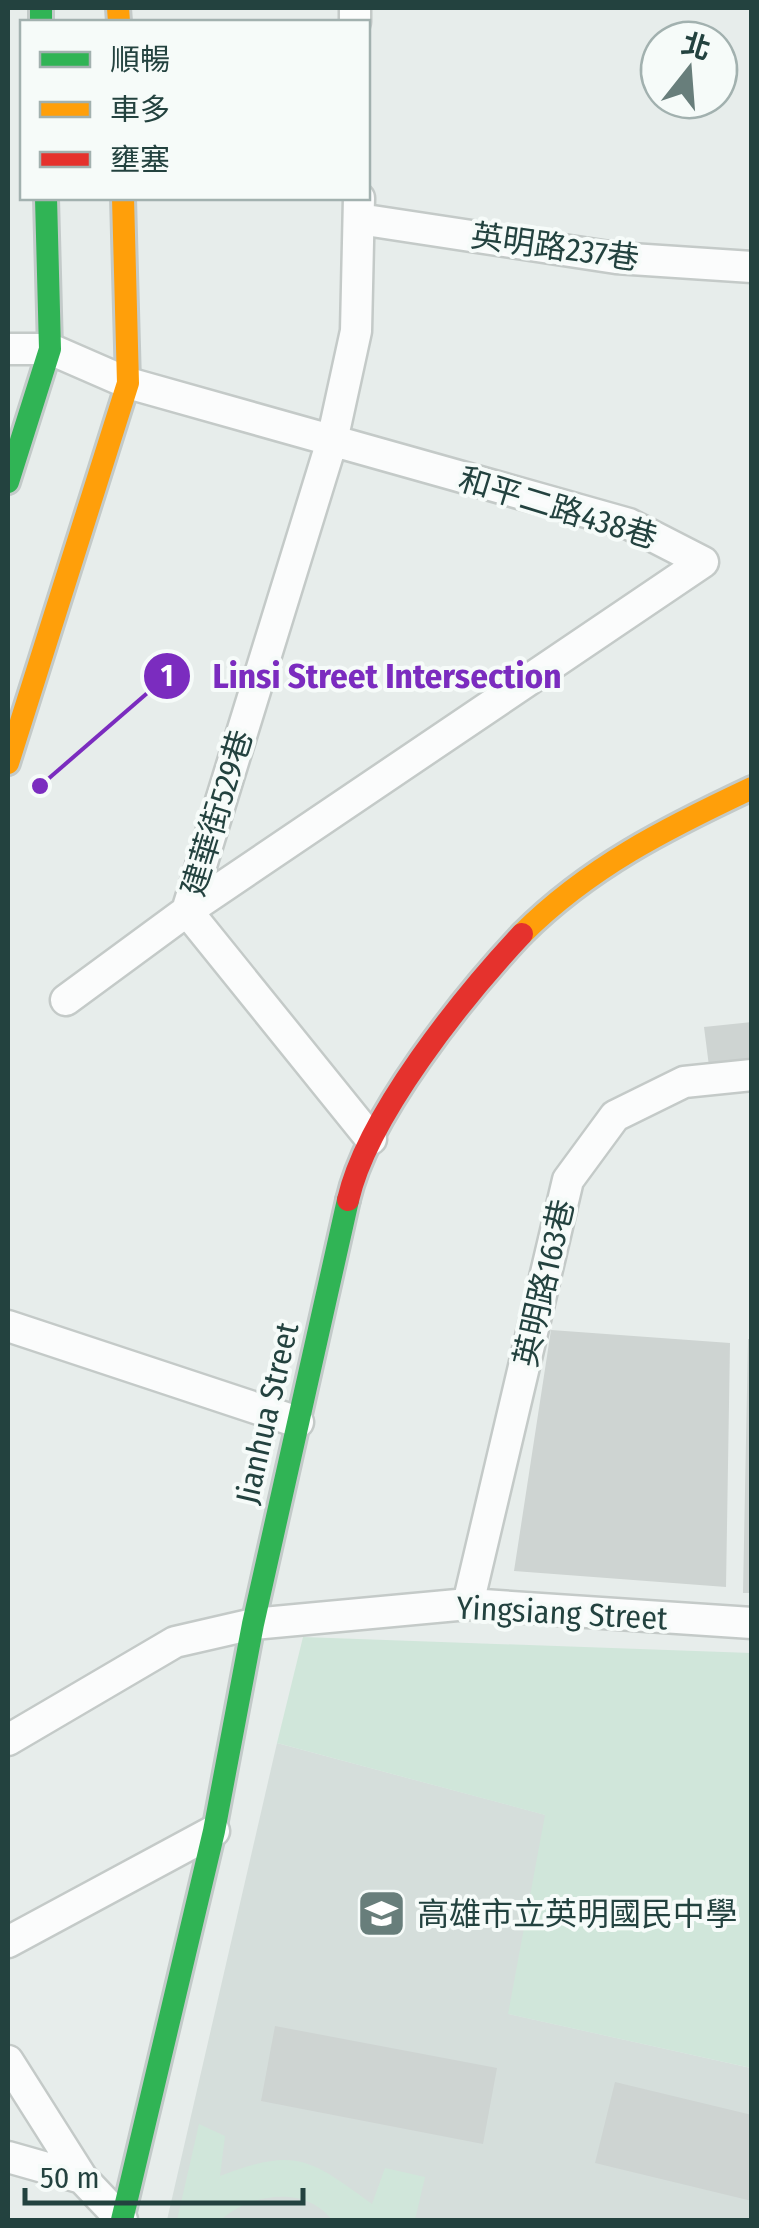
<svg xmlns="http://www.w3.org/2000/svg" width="759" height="2228" viewBox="0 0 759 2228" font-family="'Fira Sans Condensed','Noto Sans TC',sans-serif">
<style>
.built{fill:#d5dedb}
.green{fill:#d0e6da}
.building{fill:#ced4d2}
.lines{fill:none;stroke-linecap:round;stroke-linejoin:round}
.street-casing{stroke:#c4cac8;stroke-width:35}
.fast-casing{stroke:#c3cac9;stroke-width:28}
.slow-casing{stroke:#c3cac9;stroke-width:28}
.jam-casing{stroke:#c3cac9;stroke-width:28}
.street{stroke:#fbfcfc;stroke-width:30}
.fast{stroke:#30b455;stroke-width:22}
.slow{stroke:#ff9f0a;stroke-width:22}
.jam{stroke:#e5322d;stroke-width:22}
.labels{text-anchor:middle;stroke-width:8;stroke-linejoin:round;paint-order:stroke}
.street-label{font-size:32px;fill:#23423f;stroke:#f6fbf9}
.poi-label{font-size:32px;fill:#23423f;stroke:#f6fbf9;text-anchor:start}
.leader{fill:none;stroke:#7b2cbf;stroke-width:4}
.callout-dot{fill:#7b2cbf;stroke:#f6fbf9;stroke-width:4}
.mark-label{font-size:30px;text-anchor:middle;font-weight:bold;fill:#fff}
.callout-label{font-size:35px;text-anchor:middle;font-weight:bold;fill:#7b2cbf;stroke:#f6fbf9;stroke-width:8;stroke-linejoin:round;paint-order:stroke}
</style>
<rect width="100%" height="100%" fill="#e7edeb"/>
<path class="built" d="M277 1743 546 1815 509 2014 751 2068V2220H167Z"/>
<path class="green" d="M303 1637 751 1653V2068L508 2014 545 1815 277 1743Z
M199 2124 225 2136 220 2176C296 2147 309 2158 372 2204L385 2168 425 2177 415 2220H332C306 2185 250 2193 221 2220H177Z"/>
<path class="building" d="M752 1022V1077L711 1082 704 1027Z
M551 1330 730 1343 726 1587 514 1571Z
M748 1339H752V1593H743Z
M275 2026 497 2068 483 2144 261 2101Z
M615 2082 752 2115V2201L595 2163Z"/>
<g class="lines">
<defs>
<path id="street" d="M355 8V22
M359 198 356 331 332 441 187 911 371 1139
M359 219 616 258 752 267
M8 349H50L128 383 629 524 703 562 187 911 66 1000
M8 1326 298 1422
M468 1604 568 1180 615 1116 684 1082 752 1075
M8 1740 175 1642 253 1624 468 1604 752 1623
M8 1942 214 1831
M8 2061 82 2178
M8 2157 82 2178 122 2220"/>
<path id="fast" d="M41 8V22
M8 482 50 349 46 198
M122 2220 214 1831 253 1624 348 1200"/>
<path id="slow" d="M118 8 119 22
M8 763 128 383 123 198
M522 934C589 867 667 828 752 788"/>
<path id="jam" d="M348 1200C367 1116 463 997 522 934"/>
</defs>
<use href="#street" class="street-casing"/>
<use href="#fast" class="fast-casing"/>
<use href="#slow" class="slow-casing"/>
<use href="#jam" class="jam-casing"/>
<use href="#street" class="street"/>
<use href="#fast" class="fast"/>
<use href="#slow" class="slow"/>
<use href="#jam" class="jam"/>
</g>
<defs>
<symbol id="school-square" viewBox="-11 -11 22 22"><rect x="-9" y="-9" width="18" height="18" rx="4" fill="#687e7b" stroke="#f6fbf9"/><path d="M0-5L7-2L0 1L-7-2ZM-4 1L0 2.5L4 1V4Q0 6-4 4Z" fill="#fff"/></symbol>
</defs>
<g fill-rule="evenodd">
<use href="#school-square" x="354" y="1886" width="55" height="55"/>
</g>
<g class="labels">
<g class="street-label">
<text transform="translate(555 247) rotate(8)" y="11">英明路237巷</text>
<text transform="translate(558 508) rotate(17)" y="11">和平二路438巷</text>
<text transform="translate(217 813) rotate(-73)" y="11">建華街529巷</text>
<text transform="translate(544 1283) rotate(-77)" y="11">英明路163巷</text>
<text transform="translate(267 1413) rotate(-77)" y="11">Jianhua Street</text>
<text transform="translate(562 1613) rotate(3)" y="11">Yingsiang Street</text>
</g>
<g class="poi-label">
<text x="417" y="1925">高雄市立英明國民中學</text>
</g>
</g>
<path class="leader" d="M40 786L167 676"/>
<g class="callout-dot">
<circle cx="40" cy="786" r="10"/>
<circle cx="167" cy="676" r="25"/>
</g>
<g class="mark-label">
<text x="167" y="686">1</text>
</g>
<g class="callout-label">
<text x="387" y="688">Linsi Street Intersection</text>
</g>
<rect width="759" height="2228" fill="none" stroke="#23423f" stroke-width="20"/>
<rect x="20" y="20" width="350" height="180" fill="#f6fbf9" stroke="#a2b1af" stroke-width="2.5"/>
<rect x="40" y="52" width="50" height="15" fill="#30b455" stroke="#a2b1af" stroke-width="2.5"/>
<text x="110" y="70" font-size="30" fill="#23423f">順暢</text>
<rect x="40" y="102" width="50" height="15" fill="#ff9f0a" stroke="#a2b1af" stroke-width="2.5"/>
<text x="110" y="120" font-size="30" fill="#23423f">車多</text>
<rect x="40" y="152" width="50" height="15" fill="#e5322d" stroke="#a2b1af" stroke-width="2.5"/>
<text x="110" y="170" font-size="30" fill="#23423f">壅塞</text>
<g transform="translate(689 70) rotate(17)"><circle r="48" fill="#f6fbf9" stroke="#a2b1af" stroke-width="2.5"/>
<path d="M0-8L18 38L0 25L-18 38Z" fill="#687e7b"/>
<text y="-15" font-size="28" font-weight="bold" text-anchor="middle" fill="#23423f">北</text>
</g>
<path d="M25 2188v15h278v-15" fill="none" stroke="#23423f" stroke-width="5"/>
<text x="40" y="2188" font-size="30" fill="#23423f" stroke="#f6fbf9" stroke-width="8" paint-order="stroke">50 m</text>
</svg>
